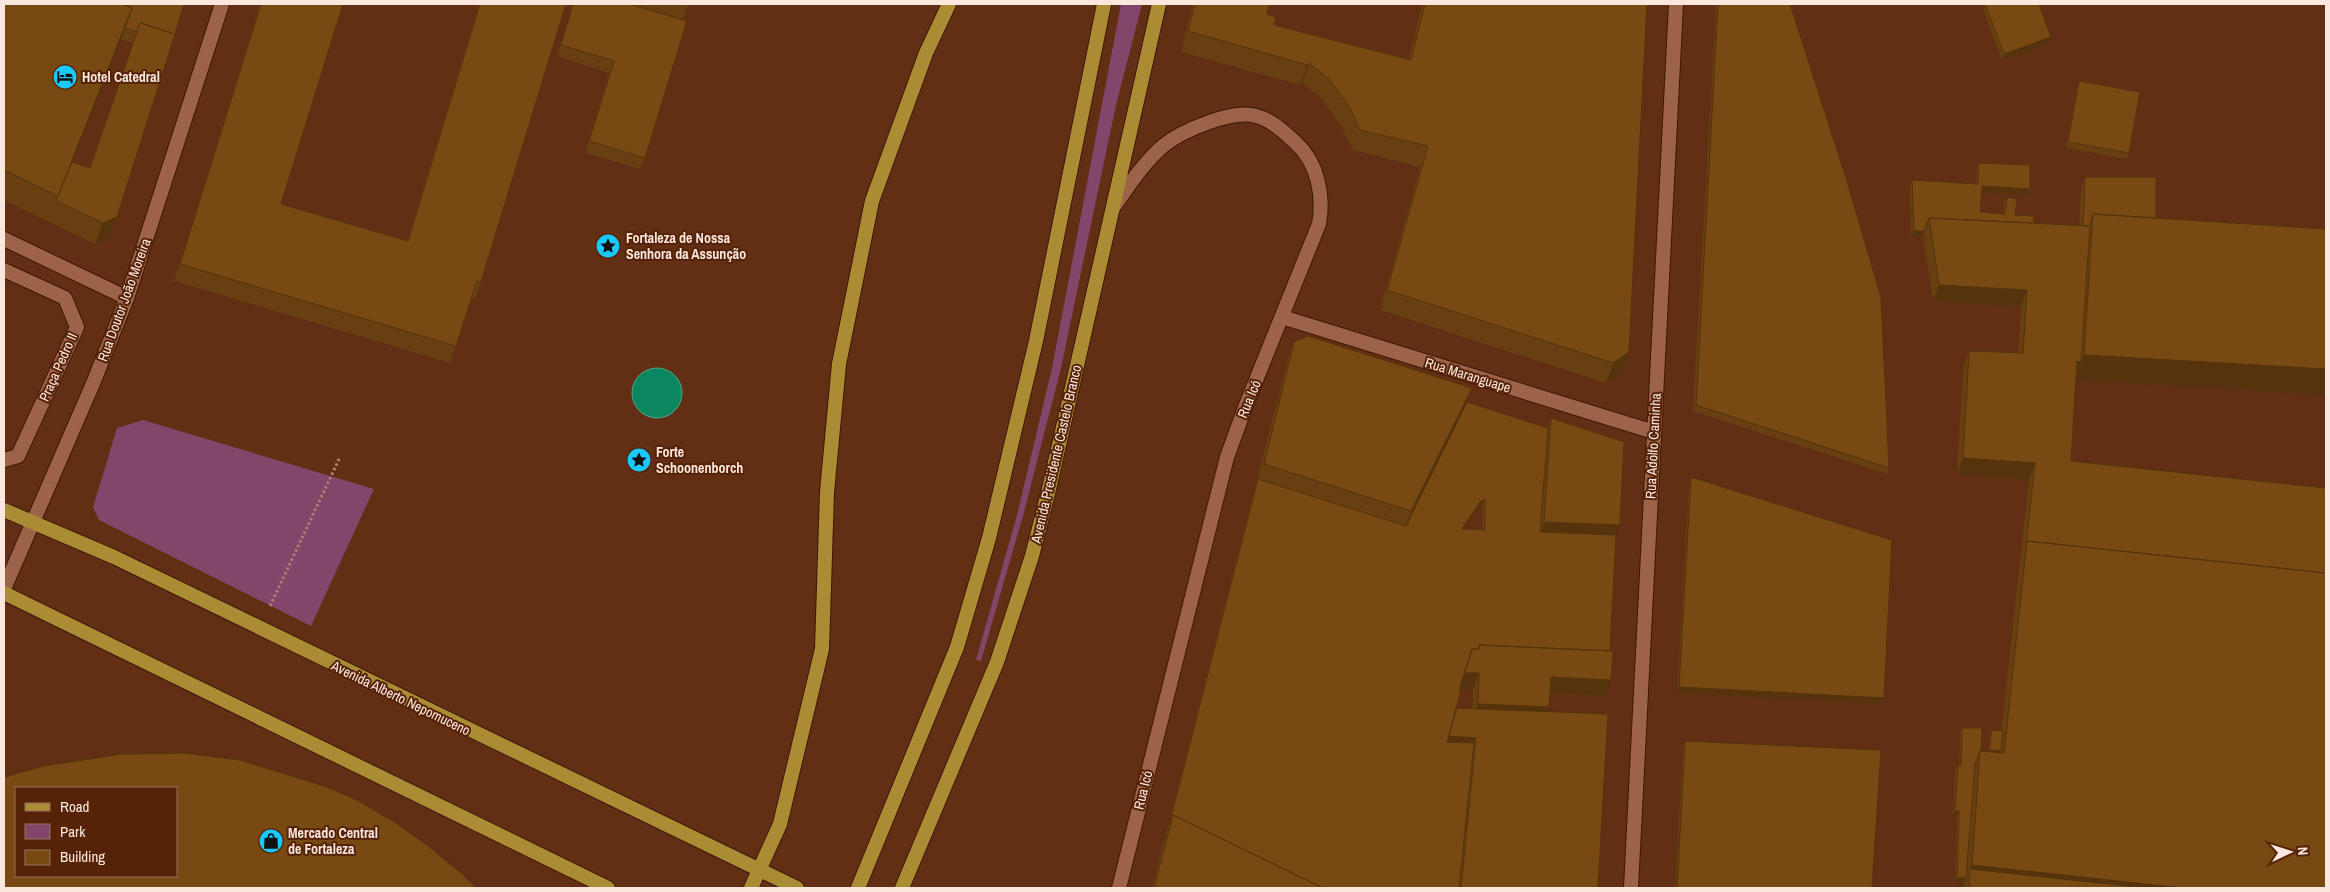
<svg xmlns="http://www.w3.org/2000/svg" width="2330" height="892" viewBox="0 0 2330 892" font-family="'Archivo Narrow',sans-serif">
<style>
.green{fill:#84456a}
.water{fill:#0a8761;stroke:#52a486}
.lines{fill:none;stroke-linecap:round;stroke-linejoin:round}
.pedestrian-casing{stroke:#3f1805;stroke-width:16}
.minor-casing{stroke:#3f1805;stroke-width:16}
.tertiary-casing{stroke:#3f1805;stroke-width:16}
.primary-casing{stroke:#3f1805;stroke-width:16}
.path{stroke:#a88270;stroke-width:3;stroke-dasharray:2.5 2.5;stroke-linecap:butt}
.pedestrian{stroke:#9d6349;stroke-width:14}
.minor{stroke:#9d6349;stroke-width:14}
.tertiary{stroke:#9d6349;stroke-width:14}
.primary{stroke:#aa8c35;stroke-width:14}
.wall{fill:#673f10;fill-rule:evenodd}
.shaded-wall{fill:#54330d}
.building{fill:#784913;stroke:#54330d;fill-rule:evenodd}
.labels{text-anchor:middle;stroke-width:4;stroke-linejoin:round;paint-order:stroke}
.poi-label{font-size:14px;font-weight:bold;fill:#fbe7de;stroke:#562308;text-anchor:start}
.street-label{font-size:14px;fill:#fbe7de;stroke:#562308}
</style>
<rect width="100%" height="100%" fill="#622e14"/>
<path class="green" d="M1121 4H1142L1116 105 1061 368 1023 516 981 661 976 660 1017 515 1052 368Z
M143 420 374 489 311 626 99 520 93 507 117 428Z"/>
<path class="water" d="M632 393a25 25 0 1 1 50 0a25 25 0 1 1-50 0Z"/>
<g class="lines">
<defs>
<path id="pedestrian" d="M4 270 65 298 77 327 18 456 4 460"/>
<path id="minor" d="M1113 208C1128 187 1143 163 1163 146 1181 131 1232 109 1256 116 1272 120 1284 132 1296 143 1318 163 1324 196 1319 224L1246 405 1227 457 1119 888
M4 239 127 298
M1282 317 1654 432
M1631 888 1676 4"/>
<path id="tertiary" d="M4 589 94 381 127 298 222 4"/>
<path id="primary" d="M4 510 114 557 797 888
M4 593 608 888
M751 888 780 824 822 649 827 492 839 364 872 201 926 53 949 4
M858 888 957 647 989 538 1036 341 1104 4
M902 888 997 662 1032 556 1049 489 1159 4"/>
</defs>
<use href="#pedestrian" class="pedestrian-casing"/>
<use href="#minor" class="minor-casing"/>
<use href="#tertiary" class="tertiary-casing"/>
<use href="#primary" class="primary-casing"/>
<path class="path" d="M270 606 340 457"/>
<use href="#pedestrian" class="pedestrian"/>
<use href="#minor" class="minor"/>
<use href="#tertiary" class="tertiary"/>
<use href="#primary" class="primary"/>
</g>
<path class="wall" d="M4 4H184L117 217 109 238 95 244 4 200ZM121 39 133 43 89 168 72 162Z
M260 4H343L281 204 407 241 479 4H566L481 282 475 299 472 298 450 363 174 281Z
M573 4H688L683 19 657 12 645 158 640 169 585 153 609 73 557 56Z
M1193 4H1269L1267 14 1274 25 1409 59 1422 4H1647L1629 352 1622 372 1606 383 1380 310 1420 167 1353 150 1342 128 1322 99 1302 83 1300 85 1181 52Z
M1716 4H1790L1889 468 1887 474 1693 411Z
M1985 4 2051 37 2049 43 2002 60 1983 10Z
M2079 81 2129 153 2127 159 2066 148 2077 87Z
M1979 163 2030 189 2027 195 1981 192 1980 212 2003 214 2004 203 2007 197 2015 215 2034 223 2079 226 2081 189 2085 177H2156L2076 381 2071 461 2326 888H1964V883V884H1955L1957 817H1953L1955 771 1958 765H1959L1960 734 1962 728 1981 751 1988 752 1989 736 1992 730 2001 731 2029 480 1957 475 1963 368 1969 351 2018 353 2021 307 1933 301 1923 236 1911 237 1910 186 1912 180 1976 184 1977 169Z
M1294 342 1467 402 1548 428 1551 418 1616 535 1605 696 1550 694 1547 712 1598 888H1152L1287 362ZM1482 505 1483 530 1464 529 1478 508ZM1461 690H1473L1472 709 1454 715Z
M1691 477 1881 704 1677 693 1689 483Z
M1685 741 1872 888H1675L1683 747Z"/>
<path class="shaded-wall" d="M132 8 123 34 57 202 56 201Z
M2051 37 2049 43 2002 60 2004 54Z
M1309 63 1302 83 1300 85 1307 65Z
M1982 186 2030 189 2027 195 1979 192Z
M117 217 109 238 95 244 103 223Z
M1914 231H1925L1923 237H1911Z
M1939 285 2027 290 2021 307 1933 301Z
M1629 352 1622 372 1606 383 1613 363Z
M2084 355 2326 369V395L2075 380Z
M2077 361 2081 362 2075 378Z
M1472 388 1465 408 1404 532 1411 511Z
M1963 458 2035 463 2029 480 1957 475Z
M1485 499 1482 505 1478 508 1460 535 1462 529 1480 502Z
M1544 522 1620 525 1614 541 1538 538Z
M1465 673H1479L1473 690H1459Z
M1551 677 1611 680 1605 696 1545 693Z
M1679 687 1884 698 1881 704 1677 693Z
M1478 704 1549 707 1543 723 1472 720Z
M1449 736 1476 738 1471 749 1445 748Z
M1989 750 2001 751 1999 757 1987 756Z
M1955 811H1959L1957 817H1953Z
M1972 865 2182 888H1988L1970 869Z
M1957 878H1966L1964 884H1955Z"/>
<path class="building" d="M4 4H122L132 8 58 196 4 170Z
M132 4H184L175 34 140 23 137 32 125 28 132 8 131 7Z
M261 4H343L281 204 408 241 480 4H566L481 282 477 281 456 346 180 264Z
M573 4H629L687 21 645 158 589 141 614 61 561 45Z
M1195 4H1269L1267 14 1276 17 1274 25 1411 60 1425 4H1647L1629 352 1613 363 1387 290 1428 146 1360 130 1350 108 1329 79 1309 63 1307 65 1188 31Z
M1718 4H1790L1847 181 1881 297 1889 468 1696 405Z
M1985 4H2039L2051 37 2004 54Z
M140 23 175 34 117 217 103 223 56 201 72 162 90 168Z
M2079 81 2140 92 2129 153 2068 142Z
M1979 163 2030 165V189L1982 186 1980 212 2005 214 2007 197 2017 199 2015 215 2034 216V223L1929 218 1925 229V231H1914L1912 180 1978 184Z
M2085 177H2156V218L2093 214 2089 226H2083Z
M2093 214 2326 229V369L2084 355Z
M1929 218 2090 226 2081 362 2077 361 2071 461 2326 488V573L2027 541 2026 545 2035 463 1963 458 1969 351 2023 353 2027 290 1939 285Z
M1308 336 1472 388 1411 511 1264 464 1294 342Z
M1467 402 1548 428 1540 532 1616 535 1610 651 1479 645 1478 649H1472L1459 690H1461L1447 742 1474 743 1459 888H1323L1173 815 1169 825 1258 479 1406 526ZM1485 499V530L1462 529 1480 502Z
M1551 418 1624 442 1620 525 1544 522Z
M1691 477 1892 540 1884 698 1679 687Z
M2027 541 2326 573V888H2182L1972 865 1980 751 2004 753Z
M1479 645 1613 651 1611 680 1551 677 1549 707 1478 704 1479 673H1465L1472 649H1479Z
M1457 708 1608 714 1598 888H1461L1476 738 1449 736Z
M1962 728H1982L1981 751H1980L1975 765 1966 878H1957L1959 811H1955L1958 765H1961Z
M1992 730 2003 731 2001 751 1989 750Z
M1685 741 1881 750 1872 888H1677Z
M184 753 240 760 324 786 357 800 396 823 427 845 460 872 476 888H4V778L11 775 44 766 121 754ZM16 788H176V876H16Z
M1173 815 1323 888H1154Z
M1970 869 2145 888H1969Z"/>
<defs>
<symbol id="hotel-disc" viewBox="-11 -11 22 22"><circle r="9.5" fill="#19cafc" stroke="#562308"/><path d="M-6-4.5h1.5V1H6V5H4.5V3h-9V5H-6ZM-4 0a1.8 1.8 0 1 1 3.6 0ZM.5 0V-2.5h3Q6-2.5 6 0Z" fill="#111"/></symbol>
<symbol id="sight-disc" viewBox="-11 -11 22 22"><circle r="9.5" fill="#19cafc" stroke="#562308"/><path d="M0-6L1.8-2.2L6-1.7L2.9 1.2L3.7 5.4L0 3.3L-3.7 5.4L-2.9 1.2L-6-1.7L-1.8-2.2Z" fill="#111"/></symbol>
<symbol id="shop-disc" viewBox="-11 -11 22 22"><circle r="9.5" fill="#19cafc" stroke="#562308"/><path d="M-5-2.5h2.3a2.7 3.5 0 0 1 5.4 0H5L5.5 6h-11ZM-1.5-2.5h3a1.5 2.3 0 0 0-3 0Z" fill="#111"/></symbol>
</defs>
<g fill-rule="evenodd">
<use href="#hotel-disc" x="51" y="63" width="28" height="28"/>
<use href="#sight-disc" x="594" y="232" width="28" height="28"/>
<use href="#sight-disc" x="625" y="446" width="28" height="28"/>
<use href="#shop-disc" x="257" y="827" width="28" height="28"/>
</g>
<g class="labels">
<g class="poi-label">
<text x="82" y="82">Hotel Catedral</text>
<text x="626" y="243">Fortaleza de Nossa<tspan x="626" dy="16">Senhora da Assunção</tspan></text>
<text x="656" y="457">Forte<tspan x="656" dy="16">Schoonenborch</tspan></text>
<text x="288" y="838">Mercado Central<tspan x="288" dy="16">de Fortaleza</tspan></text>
</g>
<g class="street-label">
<text transform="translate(124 300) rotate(-70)" y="5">Rua Doutor João Moreira</text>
<text transform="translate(58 367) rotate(-66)" y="5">Praça Pedro II</text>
<text transform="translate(1468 375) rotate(17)" y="5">Rua Maranguape</text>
<text transform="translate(1249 399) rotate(-68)" y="5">Rua Icó</text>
<text transform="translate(1653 446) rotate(-87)" y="5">Rua Adolfo Caminha</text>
<text transform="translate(1056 454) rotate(-77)" y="5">Avenida Presidente Castelo Branco</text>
<text transform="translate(401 698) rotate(26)" y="5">Avenida Alberto Nepomuceno</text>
<text transform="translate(1143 790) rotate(-76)" y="5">Rua Icó</text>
</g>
</g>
<rect width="2330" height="892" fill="none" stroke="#fbe7de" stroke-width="10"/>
<rect x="15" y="787" width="162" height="90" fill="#562308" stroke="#98715e"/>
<rect x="25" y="803" width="25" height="8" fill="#aa8c35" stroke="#98715e"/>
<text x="60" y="812" font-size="15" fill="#fbe7de">Road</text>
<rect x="25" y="824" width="25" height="15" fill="#84456a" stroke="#98715e"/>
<text x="60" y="837" font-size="15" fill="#fbe7de">Park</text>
<rect x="25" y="850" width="25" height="15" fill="#784913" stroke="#98715e"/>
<text x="60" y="862" font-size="15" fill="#fbe7de">Building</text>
<g transform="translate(2290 852) rotate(86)" stroke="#562308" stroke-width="4" paint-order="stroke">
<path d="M0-4L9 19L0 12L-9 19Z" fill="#fbe7de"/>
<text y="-8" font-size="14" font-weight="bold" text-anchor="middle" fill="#fbe7de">N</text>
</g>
</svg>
